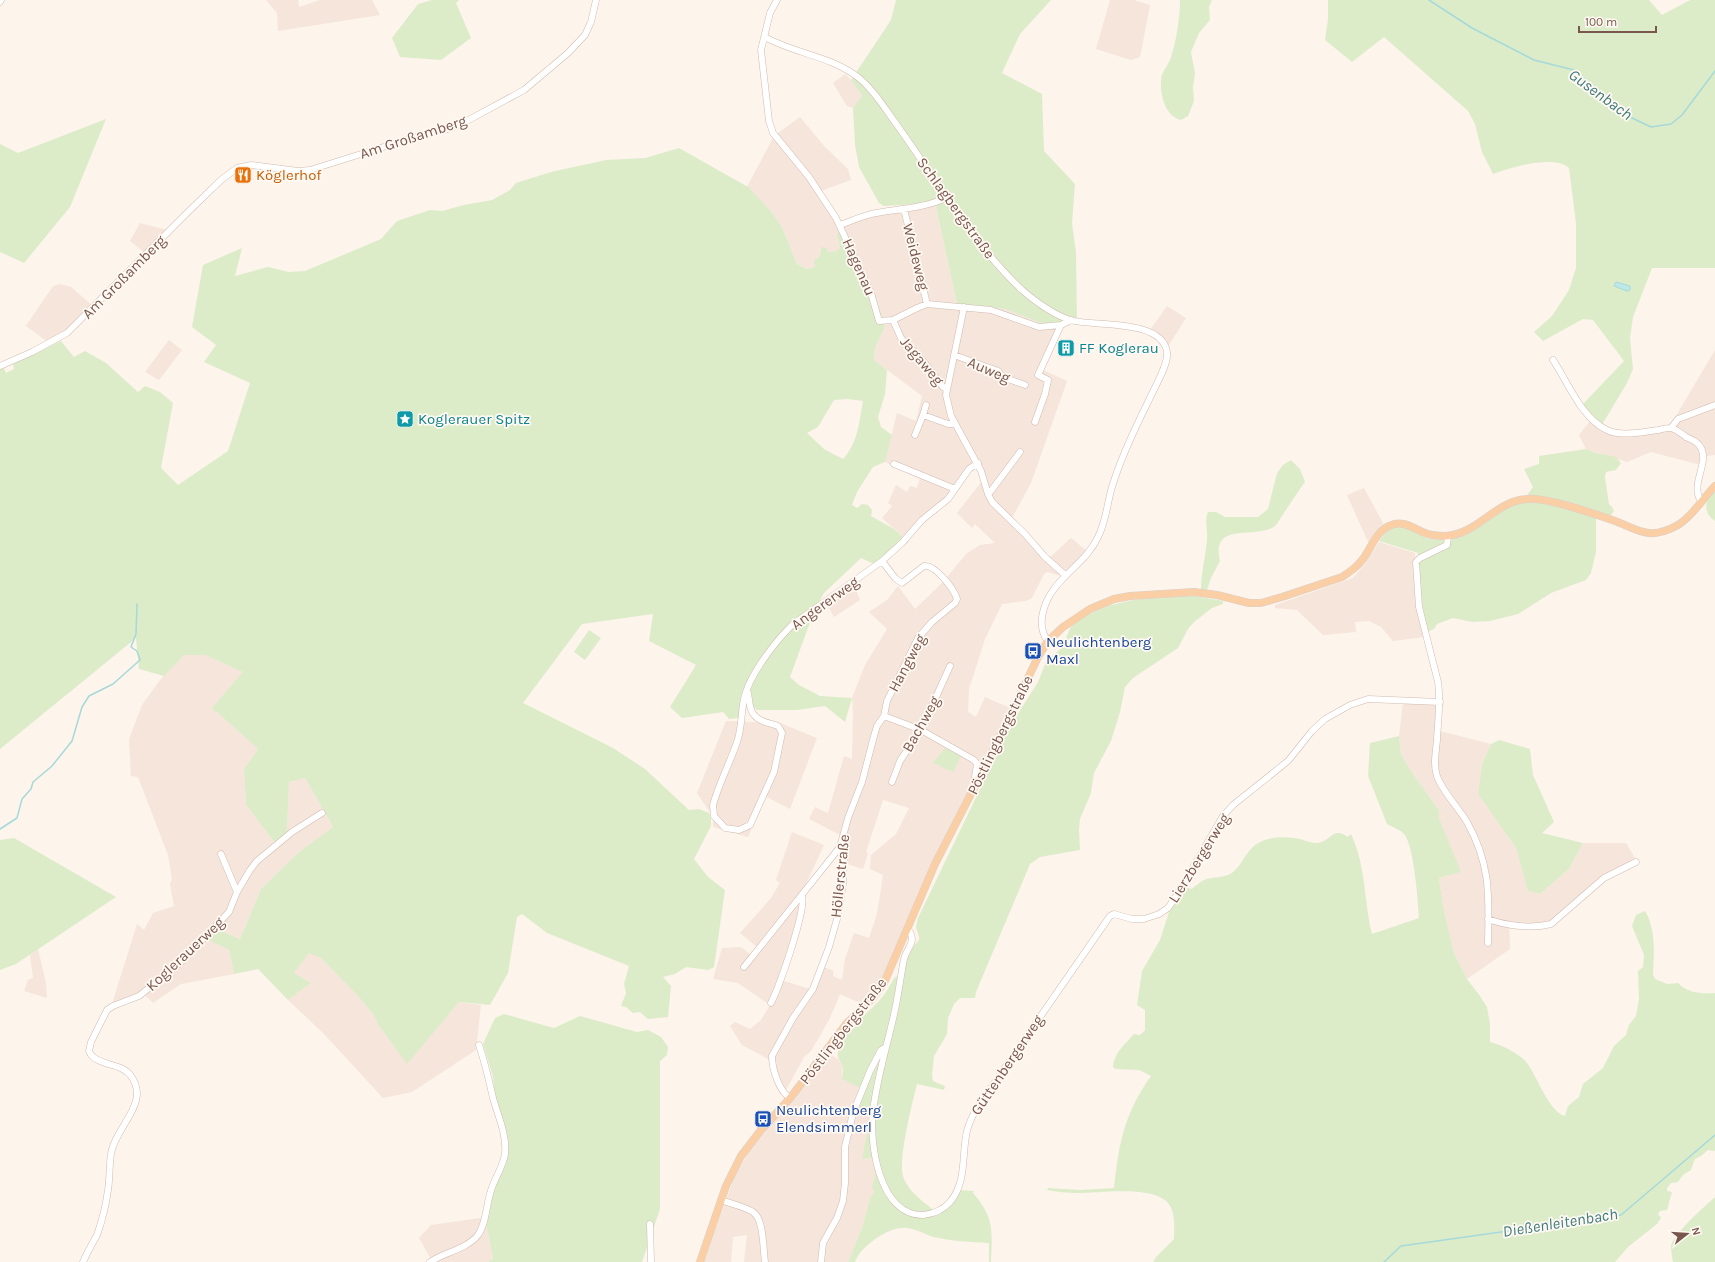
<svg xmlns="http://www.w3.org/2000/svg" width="1715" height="1262" viewBox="0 0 1715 1262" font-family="Karla,sans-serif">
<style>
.residential{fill:#f5e5da}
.green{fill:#dcecc9;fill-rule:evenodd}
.water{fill:#bfe8e8;stroke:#a5d9da}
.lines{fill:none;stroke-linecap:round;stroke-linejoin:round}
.stream{stroke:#a5d9da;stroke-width:1.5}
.minor-casing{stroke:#d1bab0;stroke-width:7}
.major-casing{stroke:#dad0cd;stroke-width:8}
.minor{stroke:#fff;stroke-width:6}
.major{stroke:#fbcfa5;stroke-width:7}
.labels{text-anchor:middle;stroke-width:3.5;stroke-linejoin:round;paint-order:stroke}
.street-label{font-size:15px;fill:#7a574d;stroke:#fff9f3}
.food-label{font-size:15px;fill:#c56008;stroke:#fff9f3;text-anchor:start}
.culture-label{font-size:15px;fill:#0d838f;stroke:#fff9f3;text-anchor:start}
.transit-label{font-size:15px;fill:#164399;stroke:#fff9f3;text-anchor:start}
.water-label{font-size:16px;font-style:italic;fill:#407c7e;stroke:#fff9f3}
</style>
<rect width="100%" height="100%" fill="#fdf4ec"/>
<path class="residential" d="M266 0H298L299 7 320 0H372L380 15 278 31 277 13Z
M1110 0H1134L1150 5 1140 57 1131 60 1096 49Z
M845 74 851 80 862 96 853 108 847 106 833 83Z
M800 117 825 147 848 169 851 180 821 191 844 226 879 214 935 204 957 304 1005 309 1046 325 1059 324 1043 370 1067 381 1031 483 1012 518 1048 559 1071 538 1087 551 1062 576 1047 572 1044 574 1032 598 1026 601 1002 604 985 639 969 689 968 712 976 717 985 697 1010 708 1002 728 889 968 876 991 862 1004 840 994 829 1020 811 1051 804 1057 786 1090 781 1095 776 1087 768 1059 742 1045 730 1026 735 1022 750 1029 761 1020 770 1005 738 983 713 979 722 948 741 947 751 955 757 947 740 933 771 898 780 883 776 880 792 832 824 845 806 884V900L801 922 784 981 810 989 821 966 834 971 833 976 842 980 845 959 854 933 869 938 877 914 883 875 870 869 871 855 896 834 909 808 883 800 866 852 868 853 863 869 841 862 840 854 834 851 840 835 809 819 815 807 828 813 844 756 852 759 853 715 852 698 865 665 887 629 869 612 887 600 898 586 915 609 942 583 967 553 980 545 995 543 975 524 972 528 957 513 982 481 977 469 975 467 971 470 960 488 947 504 926 521 908 541 882 518 892 506 888 503 896 485 907 492 910 486 917 488 920 479 885 462 897 413 916 421 922 396 874 360 875 348 885 326 879 307 837 237 840 248 836 251 829 252 820 248 819 257 815 259V267L807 269 797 264 782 227 770 210 747 187 774 136Z
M140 223 167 230 145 253 130 241Z
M60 284 71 287 93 306 68 330 48 342 26 326 53 286Z
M1167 306 1186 318 1169 345 1150 330Z
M169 340 182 350 159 380 145 372Z
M1715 350V455L1705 456 1704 464H1697L1651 452 1627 462 1586 449 1579 435 1591 420 1610 433 1667 431Z
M1364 488 1383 523 1369 544 1347 495Z
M1379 542 1415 553 1419 618 1424 637 1393 641 1381 627 1369 621 1355 622 1356 632 1323 635 1297 610 1275 608V605L1353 578 1365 564Z
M855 588 860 600 834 617 828 606Z
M184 654 205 655 244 672 211 709 218 713 258 749 244 769 246 805 275 843 287 833 289 782 305 778 333 827 299 852 261 889 240 939 216 928 206 938 229 950 234 974 181 984 153 1003 145 995 112 1004 137 924 144 930 153 913 174 906 170 884 172 879 168 855 138 777 131 776 129 739 142 705 160 680Z
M1403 702 1439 704 1440 731 1491 744 1482 764 1478 794 1516 848 1528 891 1540 894 1569 869 1583 843H1626L1635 858 1600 878 1551 922 1543 925 1509 923 1510 949 1467 979 1454 953 1444 911 1439 878 1460 872 1439 818V810L1413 774 1401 754 1399 736Z
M726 721 780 723 817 738 790 809 765 796 748 837 713 827V817L697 793Z
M38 949 46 983 47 998 24 991 28 980 33 978 30 955Z
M309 952 321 958 358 996 373 1014 379 1026 407 1063 459 1002 481 1005 476 1050 412 1092 383 1098 324 1034 288 1000 311 983 294 973Z
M828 1053 838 1059 842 1066V1079L860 1088 871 1114 863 1159 872 1158 877 1189 870 1198 863 1225 848 1262H744L747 1235 733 1237 731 1262H704L734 1178 748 1153Z
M480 1218 485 1219 493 1260 487 1262H438L431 1259 419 1238 431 1225Z"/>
<path class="green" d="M432 0H459L456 3 471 38 441 60 400 57 392 38 418 4Z
M896 0H1051L1020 34 1002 73 1042 94 1044 151 1075 184 1072 223 1076 253 1077 323 1046 325 1005 309 957 304 935 203 884 206 879 203 859 167 855 145 853 108 862 96 851 80 891 20Z
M1180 0H1212L1209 7 1210 20 1199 33 1191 52 1195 73 1193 87 1194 101 1188 116 1181 120C1165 116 1160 95 1161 80 1161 73 1167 67 1170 60 1176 44 1180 17 1180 0Z
M1328 0H1649L1662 15 1690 0H1715V268H1652L1633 317 1630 338 1633 369 1627 383 1603 423 1604 426 1592 416 1583 404 1624 361 1593 320 1583 319 1543 341 1534 332 1552 316 1569 290 1576 268V223L1569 168C1554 154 1510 168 1493 174L1482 152 1475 124 1468 111 1384 37 1352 62 1325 40 1328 19Z
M106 119 70 207 24 263 0 252V144L18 153Z
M679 148 748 187 770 210 782 227 797 264 807 269 815 267 814 260 819 257 821 247 826 248 829 252 836 251 840 248 837 235 840 231 879 307 885 326 875 348 874 360 887 370 885 394 878 417 881 427 892 435 885 462 873 467 857 492 852 505 857 508 862 504 868 505 872 510 871 516 894 529 909 542 882 561 874 564 861 558 824 593 815 609 790 677 799 685 820 696 852 698 845 722 825 706 797 710H757L753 707 752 697 741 694 739 718 729 719 723 712 682 718 670 707 696 665 649 641 653 614 582 624 523 703 613 748 645 769 689 810 699 809 709 813 711 819V826L694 859 708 877 725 890 714 967 708 970 686 967 675 974 663 977 671 986 668 1017 648 1019 640 1012 633 1013 626 1007 621 1006 626 993 624 984 629 966 547 933 522 914 517 917 508 973 490 1005 459 1002 407 1064 379 1026 373 1014 358 996 321 958 309 953 294 973 311 983 288 1000 258 969 234 974 229 950 205 938 215 928 240 939 261 889 299 852 333 827 305 778 289 782 287 833 275 843 246 805 244 769 258 749 218 713 211 709 243 672 205 655H184L164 676 139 669 136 638 0 749V369L4 368 6 373 14 369 13 364 61 341 74 357 85 351 106 363 138 392 145 386 160 392 173 403 161 468 178 485 228 451 250 383 204 362 216 345 192 327 203 265 242 248 235 276 268 267 289 272 305 271 381 239 397 221 430 210 442 211 464 205 492 200 510 190 516 183 551 172 606 160 645 158ZM848 399 863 401C859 423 858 443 843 459L824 449 807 433 818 427 834 400Z
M1586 449 1597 453 1616 457 1621 463 1616 470 1606 472 1605 477 1609 504 1612 507 1614 511 1610 516 1600 515 1596 520V552L1591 573 1586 580 1551 593 1518 614 1490 621 1472 622 1453 618 1437 624 1434 629 1427 632 1421 596 1418 553 1379 541 1390 528 1405 527 1428 539 1446 540 1478 527 1501 511 1523 501 1533 487 1524 469 1539 464V456Z
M1291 460 1300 469 1305 482C1298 492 1291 502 1284 513 1281 517 1278 523 1275 526 1257 540 1210 520 1220 561L1211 578 1207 590 1201 589C1201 572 1206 556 1207 539 1208 529 1204 521 1208 512H1216L1225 517H1258L1268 509 1277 473 1283 465Z
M1715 489V521C1701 511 1706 499 1715 489Z
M1165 596H1195L1223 601V604L1212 608 1194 622 1188 629 1178 648 1133 678 1125 687 1120 712 1111 741 1094 773 1091 793 1080 819 1079 830 1080 850 1040 857 1030 864 976 992 975 998H960L954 1004 948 1018 947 1034 934 1056 932 1075 933 1081 945 1086 944 1090 917 1084C912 1104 898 1159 903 1176 908 1192 926 1204 939 1214L951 1204 959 1190 974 1191 973 1193C995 1218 992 1231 991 1262H989V1243C970 1242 952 1241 933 1237 925 1234 916 1229 907 1228 889 1226 861 1246 855 1262H848L863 1225 870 1198 875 1191 872 1188 875 1176 872 1158 862 1159 871 1114 856 1108 860 1088 842 1079C842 1075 844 1070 842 1066 840 1061 837 1058 838 1052 844 1028 869 1014 883 996 888 990 891 983 895 977L900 976 909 951 919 940V937L916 927 918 918 1005 737 1014 720 1038 682 1047 660 1062 648 1071 626 1085 616 1107 606 1133 600Z
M589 630 601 638 585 660 574 652Z
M1399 736 1401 754 1413 774 1439 810V818L1461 872 1439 878 1444 911 1454 953 1467 979 1480 996 1487 1007 1490 1024V1042C1502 1045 1519 1053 1527 1063 1537 1076 1549 1112 1565 1116L1568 1106 1579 1097 1583 1084 1603 1068 1614 1046 1626 1035 1629 1025 1636 1016 1639 999 1638 971 1643 967 1644 955 1632 926 1636 915 1645 911C1656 929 1654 953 1653 974L1655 979 1667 984 1678 983C1687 993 1702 994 1715 993V1151L1708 1150 1701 1156 1695 1159 1691 1170 1683 1175 1678 1182 1671 1183 1667 1188V1191L1672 1192 1667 1210 1660 1211 1658 1214 1661 1218 1657 1224 1628 1247 1615 1262H1153L1157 1256 1174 1239C1174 1227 1176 1213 1168 1203 1153 1185 1099 1193 1078 1193 1068 1193 1057 1192 1047 1190L1048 1188 1080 1190 1114 1188C1119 1143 1124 1114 1151 1076L1139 1070 1116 1069 1113 1067C1114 1053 1125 1044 1134 1034L1140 1035 1145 1030V1010L1137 1005 1142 971 1160 940 1169 912 1185 887 1192 889C1195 886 1199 883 1202 881 1211 876 1223 879 1232 873 1242 865 1245 853 1255 845 1267 836 1286 836 1300 839 1307 841 1311 843 1318 843 1331 841 1333 826 1348 837L1351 834C1366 865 1364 902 1372 934L1419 918C1418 902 1414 842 1403 833 1399 829 1392 827 1387 824L1368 776 1370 743Z
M1499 740 1530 749 1533 775 1554 822 1542 833 1583 843 1569 869 1540 894 1528 891 1516 848 1478 794 1482 764 1491 744Z
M945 748 961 756 953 772 933 763Z
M14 838 116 897 16 964 0 970V840Z
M504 1014 554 1028 580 1016 637 1032 648 1030 661 1037 668 1047 667 1055 660 1061V1209L642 1262H487L493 1259 485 1219 508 1148 495 1100 493 1077 483 1044 495 1018Z
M1715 1197V1262H1673C1672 1257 1671 1251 1671 1246 1674 1233 1705 1206 1715 1197Z"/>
<path class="water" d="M1616 282 1630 286V290L1627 291 1614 286Z"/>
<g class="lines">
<path class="stream" d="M1429 0 1472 28 1534 60 1574 70 1630 117 1651 127 1671 124 1682 115 1715 71
M0 829 17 818 22 799 31 789 33 782 52 766 72 741 82 707 89 696 113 684 140 660 137 651 131 647 136 634 137 604
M1384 1262 1401 1246 1621 1215 1715 1135"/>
<defs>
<path id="minor" d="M777 0 770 13 761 50 769 121 773 133 809 177 836 218 871 293 879 321 893 320 917 308 927 304 991 310 1039 327 1061 325 1071 320
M0 2 1 0
M765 37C795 54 832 56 859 78 875 91 885 109 897 125 938 182 971 242 1022 290 1036 302 1052 314 1070 320 1092 327 1162 318 1167 352 1169 364 1154 388 1149 400 1135 428 1121 457 1112 487 1107 504 1106 522 1098 537 1084 568 1048 579 1042 617 1041 626 1042 634 1048 641
M904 209 927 304
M840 225C852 221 863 215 876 213 899 209 924 208 946 198
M964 307 946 395 951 416 981 471 988 494 992 502 1025 534 1045 557 1065 575
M893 320 901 338 923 361 943 387 947 389
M954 355 998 371 1003 377 1025 385
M1553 360C1568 382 1581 418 1607 430 1622 437 1642 432 1658 430 1662 429 1666 428 1670 428 1675 428 1682 434 1686 437 1690 439 1696 441 1699 445 1712 460 1689 484 1701 501
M0 366 32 352 67 333 189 211 221 180 237 168 251 165 298 171 310 170 412 138 451 128 463 123 524 90 568 53 585 35 591 22 596 0
M923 415 926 405
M1035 422 1045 394 1048 380 1038 375 1061 325
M1671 428 1678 419 1715 405
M915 435 923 415 948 424H954
M894 464 955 489
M988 494 991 491 1020 452
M1448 536 1447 545 1420 558 1416 562 1419 607 1438 682C1441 701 1438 720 1437 740 1436 751 1433 765 1437 776 1442 791 1458 807 1467 822 1491 865 1489 896 1488 943
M747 690C749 696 749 701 750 706 753 721 766 722 778 726L782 733 774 772 750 825 739 830 725 828 714 816 713 805C719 783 730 763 737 742 742 728 741 713 744 699 749 675 775 642 792 625L882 561 902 543 922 520 948 499 969 469 978 463
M884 716 921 730 974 760 977 764 975 777 978 780
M892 782 900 761 923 726 950 666
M221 854 237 892
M1488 919C1507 926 1532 929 1551 924L1604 878 1636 862
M907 929C911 932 912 935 912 940 911 946 906 952 904 959 900 979 898 999 893 1019 886 1049 877 1079 873 1111 869 1142 879 1216 923 1215 933 1214 943 1210 950 1202 966 1183 962 1159 966 1136 967 1127 971 1119 975 1111L1110 916 1114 914 1132 919H1144L1159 914 1168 908 1177 895 1223 816 1233 805 1288 761 1312 731 1325 719 1350 705 1368 699 1440 702
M744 967 840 847
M771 1003C779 987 807 909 802 895
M790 1098C779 1091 772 1069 772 1056L793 1018 813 989 829 947 837 919 843 884 844 859 840 847 848 818 862 782 874 736 877 726 884 716 887 701 918 638 932 622 955 603 957 599C954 589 935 564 924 566L902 583 895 578 882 561
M721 1200C731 1204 744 1206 753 1212 764 1219 763 1249 765 1262
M650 1224 651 1262
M83 1262C87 1253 92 1244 97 1235 102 1221 106 1205 108 1190 110 1178 109 1166 111 1154 115 1127 151 1103 131 1076 122 1063 100 1066 91 1055L89 1051 91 1042 107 1010 113 1006 139 996 179 964 229 912 237 892 250 870 257 861 292 832 322 813
M430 1262C445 1252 467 1249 478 1235 486 1224 486 1207 490 1194 493 1180 503 1168 505 1154 507 1135 498 1116 493 1098 489 1080 485 1063 479 1045
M821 1262 823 1243 837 1218 843 1201 845 1183V1147L853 1113 870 1071 881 1050 886 1047"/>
<path id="major" d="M700 1262 726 1186 741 1156 761 1130 791 1097 847 1023 873 998 884 983 935 864 994 749 1038 657 1048 641 1063 627 1090 609 1114 599 1130 596 1194 592 1217 595 1249 603H1261L1282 597 1342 577C1351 571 1357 567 1363 559 1371 548 1376 532 1389 526 1402 519 1413 528 1425 533 1432 536 1439 536 1446 536 1478 534 1495 501 1527 499 1547 497 1595 514 1615 521 1626 525 1637 532 1649 533 1659 534 1669 530 1678 525 1693 516 1703 498 1715 486"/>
</defs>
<use href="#minor" class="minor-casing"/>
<use href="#major" class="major-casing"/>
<use href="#minor" class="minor"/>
<use href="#major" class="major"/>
</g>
<defs>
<symbol id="restaurant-square" viewBox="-11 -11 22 22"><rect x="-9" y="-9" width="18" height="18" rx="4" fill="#e8710a" stroke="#fff9f3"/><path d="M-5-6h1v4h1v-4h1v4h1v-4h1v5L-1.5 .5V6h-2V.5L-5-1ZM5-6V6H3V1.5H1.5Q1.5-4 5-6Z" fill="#fff"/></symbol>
<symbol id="building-square" viewBox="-11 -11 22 22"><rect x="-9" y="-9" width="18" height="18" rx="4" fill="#0f9aa8" stroke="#fff9f3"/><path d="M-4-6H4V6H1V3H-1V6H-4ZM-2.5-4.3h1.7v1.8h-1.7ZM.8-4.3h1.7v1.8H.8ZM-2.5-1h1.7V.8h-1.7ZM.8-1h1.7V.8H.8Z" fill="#fff"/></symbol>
<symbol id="sight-square" viewBox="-11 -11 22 22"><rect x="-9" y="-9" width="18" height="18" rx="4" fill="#0f9aa8" stroke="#fff9f3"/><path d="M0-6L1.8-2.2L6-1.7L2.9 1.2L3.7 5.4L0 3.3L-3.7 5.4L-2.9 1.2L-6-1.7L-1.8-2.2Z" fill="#fff"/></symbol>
<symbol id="bus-square" viewBox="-11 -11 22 22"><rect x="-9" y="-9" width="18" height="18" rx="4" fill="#1a4fb4" stroke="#fff9f3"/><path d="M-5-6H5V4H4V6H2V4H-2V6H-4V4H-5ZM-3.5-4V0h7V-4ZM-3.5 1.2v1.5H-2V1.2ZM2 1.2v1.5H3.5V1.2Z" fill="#fff"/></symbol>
</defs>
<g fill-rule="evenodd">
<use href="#restaurant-square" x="233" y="165" width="20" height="20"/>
<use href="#building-square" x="1056" y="338" width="20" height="20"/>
<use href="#sight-square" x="395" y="409" width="20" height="20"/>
<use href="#bus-square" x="1023" y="641" width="20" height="20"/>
<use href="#bus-square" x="753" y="1109" width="20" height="20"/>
</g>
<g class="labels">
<g class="street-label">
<text transform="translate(413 137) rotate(-18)" y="5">Am Großamberg</text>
<text transform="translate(956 208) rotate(54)" y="5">Schlagbergstraße</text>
<text transform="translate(916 257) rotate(76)" y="5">Weideweg</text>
<text transform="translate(859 267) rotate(66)" y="5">Hagenau</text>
<text transform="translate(124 277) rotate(-45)" y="5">Am Großamberg</text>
<text transform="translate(922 361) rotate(50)" y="5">Jagaweg</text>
<text transform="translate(989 370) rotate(23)" y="5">Auweg</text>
<text transform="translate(825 603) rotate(-36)" y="5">Angererweg</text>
<text transform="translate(907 663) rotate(-62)" y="5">Hangweg</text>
<text transform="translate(921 724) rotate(-61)" y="5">Bachweg</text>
<text transform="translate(1000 735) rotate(-64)" y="5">Pöstlingbergstraße</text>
<text transform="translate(1199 858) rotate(-58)" y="5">Lierzbergerweg</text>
<text transform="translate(840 876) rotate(-84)" y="5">Höllerstraße</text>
<text transform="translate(185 954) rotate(-43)" y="5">Koglerauerweg</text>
<text transform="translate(843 1031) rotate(-52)" y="5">Pöstlingbergstraße</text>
<text transform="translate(1007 1065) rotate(-56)" y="5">Güttenbergerweg</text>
</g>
<g class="food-label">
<text x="256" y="180">Köglerhof</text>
</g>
<g class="culture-label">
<text x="1079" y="353">FF Koglerau</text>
<text x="418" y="424">Koglerauer Spitz</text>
</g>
<g class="transit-label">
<text x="1046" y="647">Neulichtenberg<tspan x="1046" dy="17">Maxl</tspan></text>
<text x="776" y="1115">Neulichtenberg<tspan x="776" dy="17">Elendsimmerl</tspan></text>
</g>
<g class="water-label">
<text transform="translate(1601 94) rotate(36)" y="6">Gusenbach</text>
<text transform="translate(1560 1222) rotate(-9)" y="6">Dießenleitenbach</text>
</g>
</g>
<g transform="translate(1687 1234) rotate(73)" stroke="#fff9f3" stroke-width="3" paint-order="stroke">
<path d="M0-3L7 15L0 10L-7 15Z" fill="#7a574d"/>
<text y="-6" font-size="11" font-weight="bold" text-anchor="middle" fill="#7a574d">N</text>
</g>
<path d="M1579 26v6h77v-6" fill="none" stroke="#7a574d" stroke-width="2"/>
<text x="1585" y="26" font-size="12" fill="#7a574d" stroke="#fff9f3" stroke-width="3" paint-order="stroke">100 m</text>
</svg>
